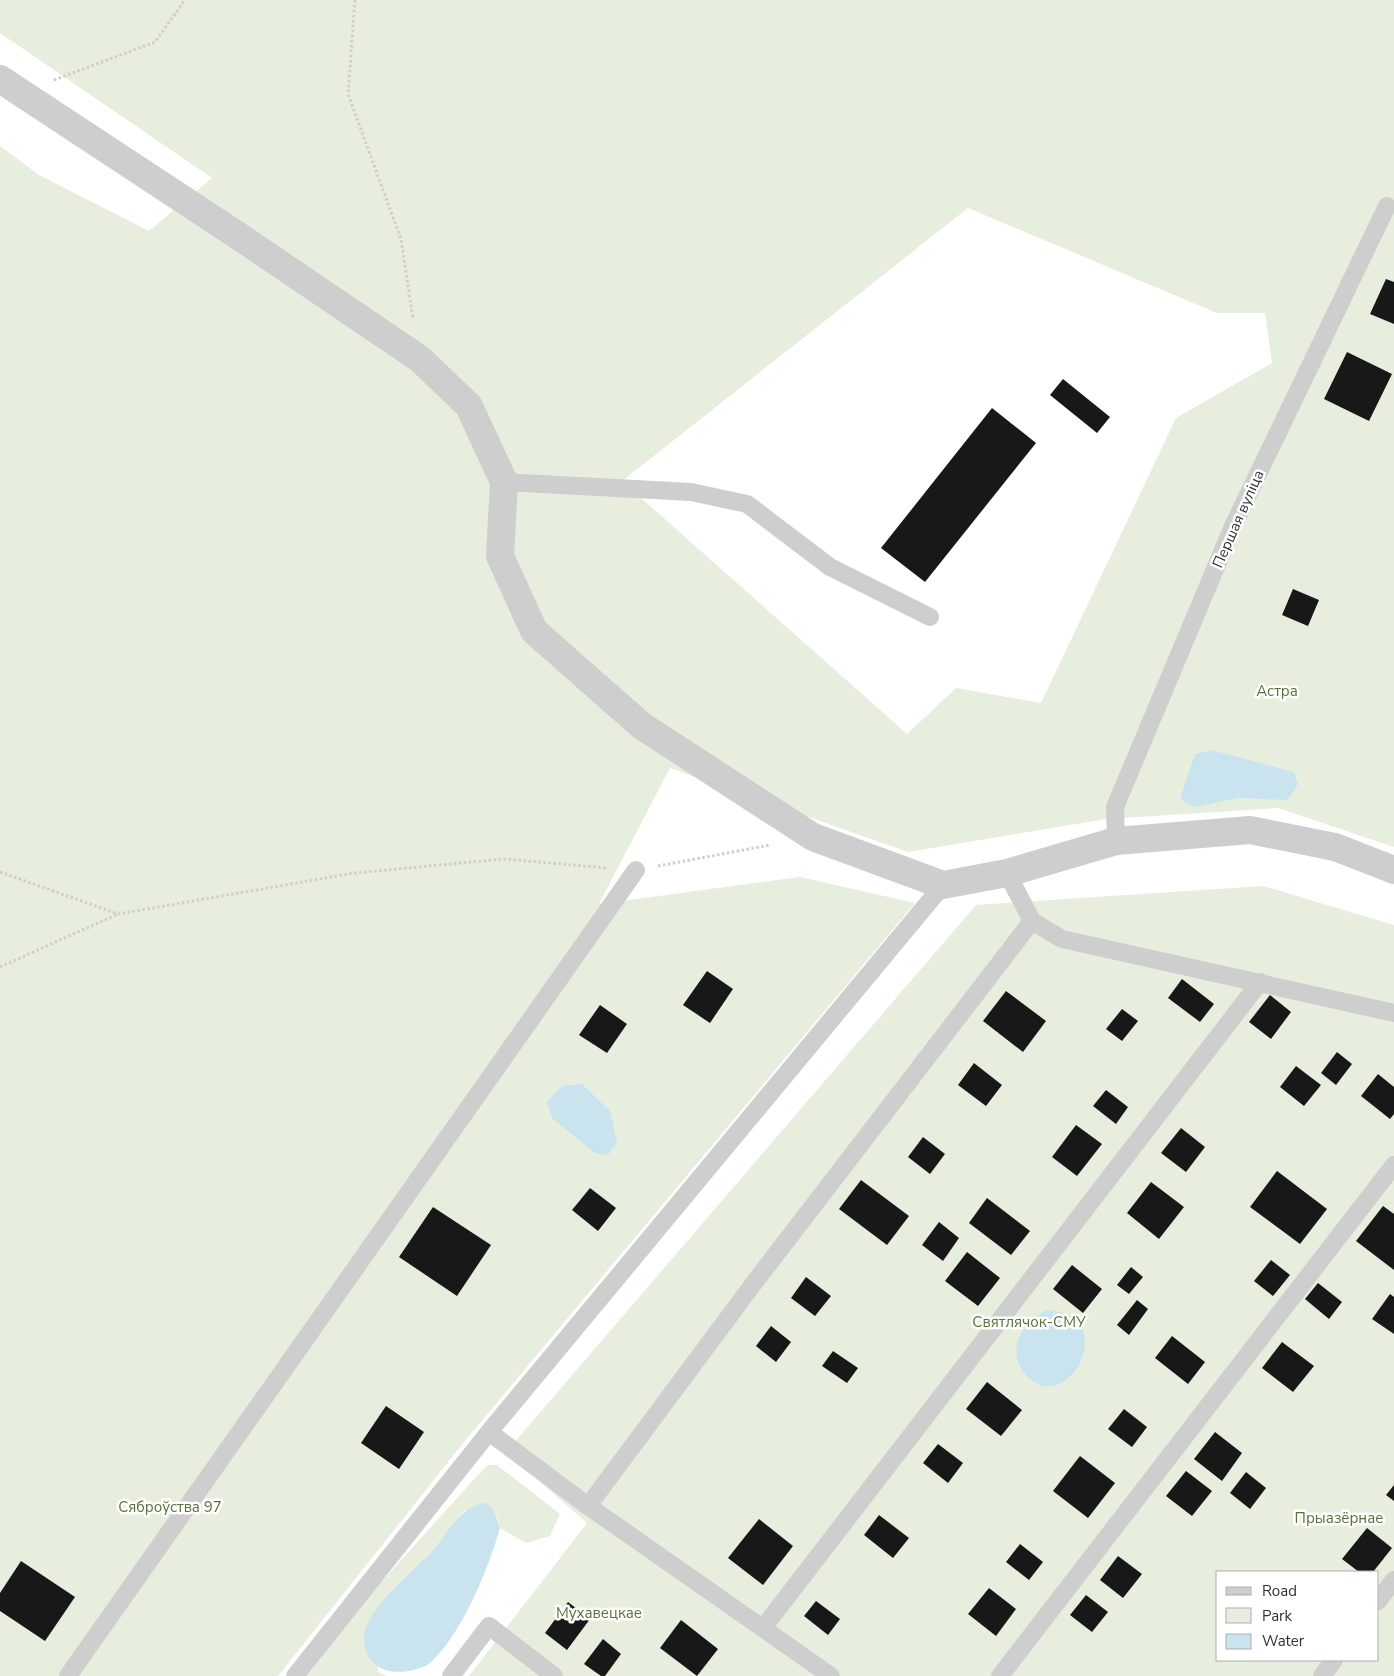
<svg xmlns="http://www.w3.org/2000/svg" width="1394" height="1676" viewBox="0 0 1394 1676" font-family="'Nunito Sans',sans-serif">
<style>
.green{fill:#e8eede;fill-rule:evenodd}
.water{fill:#c9e3ef}
.building{fill:#181818}
.lines{fill:none;stroke-linecap:round;stroke-linejoin:round}
.path{stroke:#cecece;stroke-width:3;stroke-dasharray:2.5 2.5;stroke-linecap:butt}
.service{stroke:#cecece;stroke-width:18}
.minor{stroke:#cecece;stroke-width:28}
.labels{text-anchor:middle;stroke-width:5;stroke-linejoin:round;paint-order:stroke}
.street-label{font-size:15px;fill:#313131;stroke:#fff}
.park-label{font-size:15px;fill:#58713a;stroke:#fff}
</style>
<rect width="100%" height="100%" fill="#fff"/>
<path class="green" d="M0 0H1394V847L1278 808 1106 819 908 852 670 768 599 904 800 877 915 903 464 1442 278 1676H0V146L39 175 149 231 212 178 0 33ZM968 208 1217 313H1265L1272 363 1176 418 1041 703 956 688 907 734 622 481Z
M1263 886 1394 925V1676H469L587 1523 506 1452 976 905ZM1218 1572H1378V1660H1218Z
M487 1465H497L560 1514 550 1536 526 1543 500 1528 497 1517 465 1510 441 1541 375 1612 378 1672 387 1676H307L366 1599Z"/>
<path class="water" d="M1211 750 1294 772 1298 784 1287 800 1239 798 1195 807 1180 799 1195 754Z
M582 1084 610 1111 617 1142 608 1155 595 1153 552 1118 547 1102 562 1086Z
M1047 1310C1123 1315 1068 1417 1028 1377 1004 1353 1020 1324 1047 1310Z
M486 1503 493 1509 500 1528C488 1570 461 1636 429 1664 407 1676 374 1676 366 1651 364 1644 363 1636 365 1629 376 1601 411 1573 432 1551 448 1534 460 1505 486 1503Z"/>
<path class="building" d="M1386 279 1394 282V324L1370 314Z
M1347 352 1392 374 1369 421 1324 399Z
M1063 379 1110 417 1097 433 1050 395Z
M992 408 1036 443 925 582 881 548Z
M1293 589 1319 600 1308 626 1282 615Z
M707 971 733 989 710 1023 683 1005Z
M1182 979 1214 1004 1200 1022 1168 998Z
M1006 991 1046 1021 1023 1052 983 1021Z
M1270 995 1291 1012 1271 1039 1249 1022Z
M600 1005 627 1024 607 1053 579 1035Z
M1122 1009 1138 1021 1122 1041 1106 1029Z
M1337 1052 1352 1064 1336 1085 1321 1073Z
M974 1063 1002 1085 986 1106 958 1085Z
M1296 1066 1321 1085 1304 1106 1280 1087Z
M1378 1074 1394 1087V1114L1390 1119 1361 1096Z
M1106 1090 1128 1107 1116 1124 1093 1106Z
M1076 1125 1102 1144 1077 1176 1052 1157Z
M1181 1128 1205 1147 1186 1172 1161 1153Z
M923 1137 945 1154 930 1174 908 1157Z
M1277 1171 1327 1209 1300 1244 1250 1207Z
M861 1180 909 1216 887 1245 839 1209Z
M1151 1182 1184 1207 1159 1239 1127 1213Z
M590 1188 616 1208 598 1231 572 1210Z
M987 1198 1030 1231 1011 1255 969 1223Z
M1383 1206 1394 1214V1270L1356 1241Z
M433 1207 491 1245 457 1296 399 1257Z
M939 1222 959 1238 943 1261 922 1245Z
M967 1252 1000 1278 978 1306 945 1281Z
M1271 1260 1290 1275 1273 1296 1254 1281Z
M1072 1265 1102 1289 1083 1313 1053 1289Z
M1131 1267 1143 1277 1129 1294 1117 1285Z
M806 1277 831 1296 815 1316 791 1298Z
M1318 1283 1342 1302 1329 1319 1305 1299Z
M1390 1294 1394 1297V1334L1372 1319Z
M1137 1300 1148 1309 1129 1335 1117 1325Z
M771 1326 791 1342 776 1362 756 1346Z
M1172 1336 1205 1362 1188 1384 1155 1358Z
M1282 1342 1314 1366 1293 1392 1262 1368Z
M833 1351 858 1368 847 1383 822 1366Z
M987 1382 1022 1410 1001 1436 966 1409Z
M386 1406 424 1432 399 1469 361 1443Z
M1124 1409 1147 1427 1132 1447 1108 1429Z
M1215 1432 1242 1453 1222 1481 1194 1459Z
M938 1444 963 1463 948 1483 923 1463Z
M1080 1456 1115 1483 1088 1518 1053 1491Z
M1186 1471 1212 1491 1192 1516 1166 1496Z
M1246 1472 1266 1488 1250 1509 1230 1493Z
M1394 1485V1501L1386 1495Z
M879 1515 909 1538 893 1558 864 1535Z
M759 1519 793 1546 763 1585 728 1558Z
M1367 1528 1392 1548 1373 1572H1359L1342 1559Z
M1020 1544 1043 1562 1029 1580 1006 1562Z
M1118 1556 1142 1574 1123 1598 1100 1580Z
M21 1561 75 1597 45 1641 0 1611V1593Z
M989 1588 1016 1609 996 1636 968 1614Z
M1086 1595 1108 1612 1092 1632 1070 1615Z
M816 1601 840 1619 828 1635 804 1616Z
M568 1602 590 1619 567 1650 545 1633Z
M681 1620 718 1649 697 1676 660 1648Z
M603 1639 621 1654 605 1676H601L584 1664Z"/>
<g class="lines">
<path class="path" d="M355 0 348 94 401 239 413 319
M54 80 155 42 185 0
M658 866 770 845
M0 872 118 914 354 873 504 859 607 868
M0 967 118 914"/>
<path class="service" d="M504 482 691 492 747 504 830 567 930 617
M1116 841 1115 807 1234 524 1387 206
M1007 873 1032 921 1062 939 1394 1013
M489 1432 588 1506 831 1676
M588 1506 754 1283 1032 921
M1378 1601 1394 1580
M763 1628 1260 982
M68 1676 636 870
M295 1676 489 1432 943 885
M451 1676 489 1626 554 1676
M1000 1676 1394 1165
M1322 1676 1334 1660"/>
<path class="minor" d="M0 79 240 237 420 359 469 406 504 482 500 556 534 631 642 726 813 837 943 885 1007 873 1116 841 1250 830 1335 847 1394 870"/>
</g>
<g class="labels">
<g class="street-label">
<text transform="translate(1238 519) rotate(-66)" y="5">Першая вуліца</text>
</g>
<g class="park-label">
<text x="1277" y="696">Астра</text>
<text x="1029" y="1327">Святлячок-СМУ</text>
<text x="170" y="1512">Сяброўства 97</text>
<text x="1339" y="1523">Прыазёрнае</text>
<text x="599" y="1618">Мухавецкае</text>
</g>
</g>
<rect x="1216" y="1571" width="162" height="90" fill="#ffffff" stroke="#adadad"/>
<rect x="1226" y="1587" width="25" height="8" fill="#cecece" stroke="#adadad"/>
<text x="1262" y="1596" font-size="15" fill="#313131">Road</text>
<rect x="1226" y="1608" width="25" height="15" fill="#e8eede" stroke="#adadad"/>
<text x="1262" y="1621" font-size="15" fill="#313131">Park</text>
<rect x="1226" y="1634" width="25" height="15" fill="#c9e3ef" stroke="#adadad"/>
<text x="1262" y="1646" font-size="15" fill="#313131">Water</text>
</svg>
